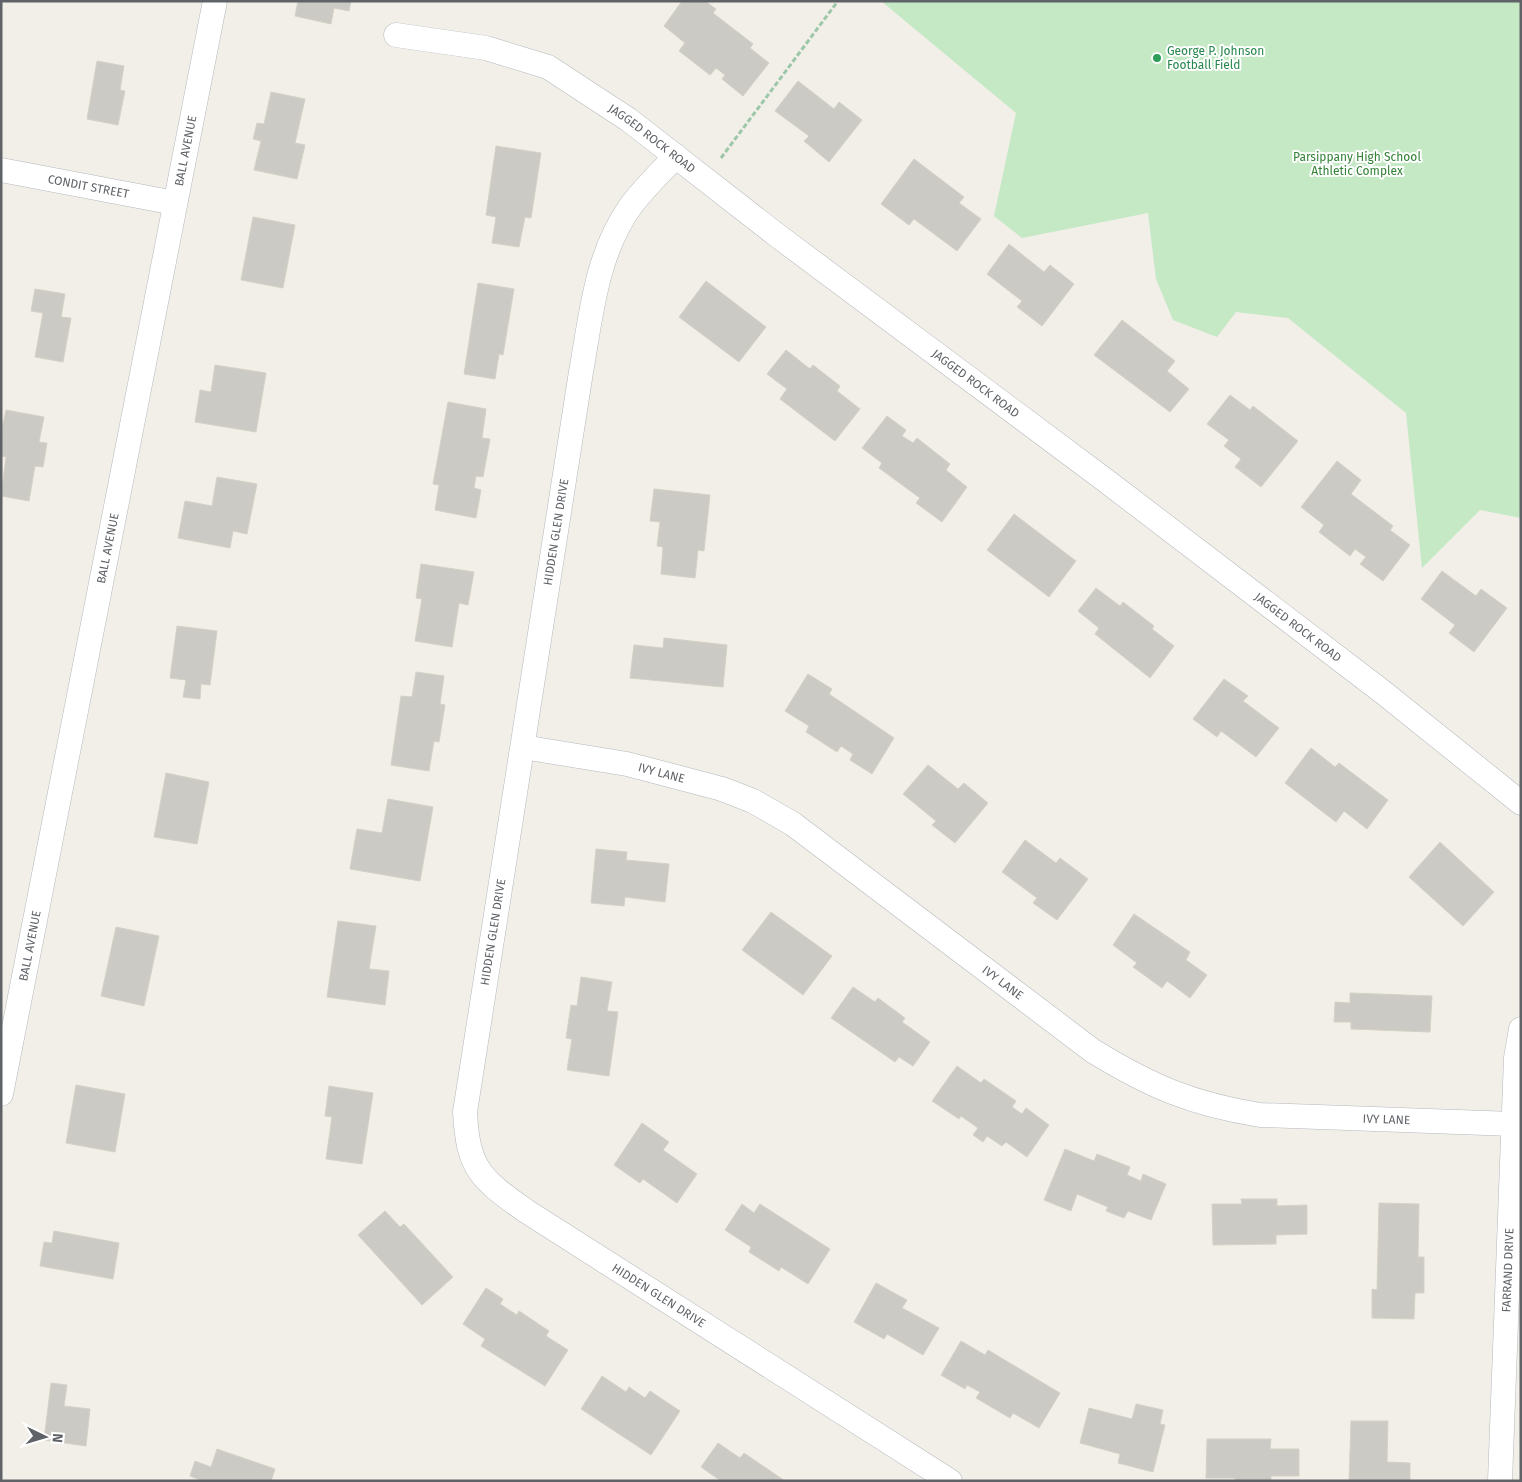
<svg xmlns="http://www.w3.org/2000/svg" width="1522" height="1482" viewBox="0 0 1522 1482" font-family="'Fira Sans',sans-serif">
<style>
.green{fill:#c5e8c5}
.building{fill:#cccac5;stroke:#d6d1c6}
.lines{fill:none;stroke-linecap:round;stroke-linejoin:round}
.street-casing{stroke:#b5b8bc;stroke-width:25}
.path{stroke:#9cc7a9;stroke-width:3;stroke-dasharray:5 2.5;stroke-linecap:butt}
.street{stroke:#fff;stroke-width:24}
.leisure-dot{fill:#2e9e5b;stroke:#fff;stroke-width:2}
.labels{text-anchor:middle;stroke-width:4;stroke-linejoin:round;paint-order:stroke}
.leisure-label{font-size:12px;fill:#27864d;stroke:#fff;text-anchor:start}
.street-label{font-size:12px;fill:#5f6368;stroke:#fff}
.park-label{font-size:12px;fill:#348238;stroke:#fff}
</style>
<rect width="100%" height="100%" fill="#f1efe8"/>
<path class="green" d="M881 1H1521V518L1480 510 1422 568 1406 413 1288 318 1236 312 1217 337 1173 320 1156 279 1148 213 1022 238 994 216 1016 113Z"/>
<path class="building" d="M298 1H351L349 11 334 8 331 24 295 16Z
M682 1H705L716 9 713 13 753 44 750 48 769 63 743 96 722 79 725 75 716 68 710 75 679 51 685 43 664 26Z
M97 61 124 66 120 90 125 91 118 125 87 119Z
M798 81 834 109 839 102 862 120 829 162 804 141 809 136 775 111Z
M271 92 305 99 295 143 305 145 297 179 254 170 261 141 253 139 257 123 264 124Z
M496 146 541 153 531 218 525 217 519 247 492 243 496 217 486 215Z
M914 159 964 197 959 203 981 219 957 251 914 219 909 225 881 204Z
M253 217 295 225 283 288 241 280Z
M1009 244 1044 272 1050 265 1074 284 1042 326 1017 307 1022 301 987 274Z
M706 281 766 327 739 362 679 317Z
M478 283 514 289 503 355 499 354 495 379 464 374Z
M35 289 65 294 61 317 71 318 63 362 35 357 43 313 31 311Z
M1122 320 1175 361 1167 371 1189 389 1170 412 1094 355Z
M786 350 810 369 813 365 840 386 837 391 860 409 835 441 780 399 787 389 767 374Z
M215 365 266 373 256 432 195 422 200 390 211 392Z
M1230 395 1250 410 1253 406 1298 441 1261 487 1235 467 1241 459 1224 446 1229 440 1207 424Z
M448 402 486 409 482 438 490 439 483 477 476 476 474 488 481 490 476 518 435 510 439 485 433 484Z
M6 410 44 417 39 442 47 443 43 467 35 466 29 501 1 496 6 457 1 456V433Z
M887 416 906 430 902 436 913 443 917 438 950 464 946 470 967 487 942 522 916 503 920 498 879 468 882 463 862 448Z
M1337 461 1361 480 1351 494 1393 526 1390 530 1410 545 1383 581 1360 564 1366 557 1355 549 1350 556 1319 532 1324 525 1301 507Z
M217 477 257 484 247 534 233 531 230 548 178 538 185 501 212 506Z
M654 489 710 495 704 551 698 550 695 578 661 574 663 547 657 546 660 522 650 521Z
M1014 514 1076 561 1049 597 987 550Z
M421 564 474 572 468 605 459 603 452 647 415 641 422 599 416 598Z
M1442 571 1476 596 1481 589 1507 608 1474 652 1449 633 1455 625 1421 599Z
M1096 588 1120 606 1123 602 1154 626 1152 629 1174 646 1150 678 1095 634 1099 628 1078 611Z
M177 626 217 631 210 685 201 684 200 699 183 697 186 680 170 678Z
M664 638 727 645 723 687 630 678 634 645 663 648Z
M416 672 444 676 440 704 445 705 439 742 434 741 429 771 391 765 401 696 412 697Z
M808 674 832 689 829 694 894 738 872 774 850 760 853 754 841 746 837 752 806 732 809 726 785 711Z
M1224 679 1248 696 1243 701 1279 728 1256 757 1221 731 1217 737 1193 719Z
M1311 748 1335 767 1339 763 1388 800 1367 829 1344 811 1336 822 1285 783Z
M928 765 958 789 964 783 988 803 955 843 932 825 936 821 903 794Z
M166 773 209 782 197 844 154 837Z
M388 799 433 807 420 881 350 869 357 829 382 833Z
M1025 840 1056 863 1060 858 1088 879 1057 920 1033 903 1037 898 1002 872Z
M1440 842 1494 892 1463 926 1409 877Z
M596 849 627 852 626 860 669 864 665 902 625 897 624 906 591 903Z
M771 912 832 956 803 995 742 950Z
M1134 914 1190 952 1186 960 1207 975 1190 998 1167 981 1162 988 1133 967 1137 963 1113 945Z
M338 921 376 926 369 969 389 971 385 1005 327 997Z
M116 927 159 936 144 1006 101 996Z
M581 977 612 982 607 1011 618 1012 609 1076 567 1070 572 1039 566 1038 571 1005 577 1006Z
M853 987 875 1002 878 998 905 1018 902 1022 930 1042 913 1066 899 1057 895 1062 831 1018Z
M1350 993 1432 996 1430 1032 1351 1029V1022H1334L1335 1002 1350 1003Z
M957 1066 981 1083 984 1079 1016 1101 1012 1107 1022 1114 1026 1108 1049 1125 1027 1157 1006 1142 1002 1146 987 1136 983 1142 973 1135 978 1128 961 1116 959 1119 932 1101Z
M76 1085 125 1094 115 1152 66 1143Z
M329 1086 373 1093 362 1164 326 1159 332 1117 325 1116Z
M642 1123 669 1142 663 1150 697 1174 677 1203 643 1179 640 1183 614 1165Z
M1065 1149 1094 1161 1097 1154 1130 1167 1127 1175 1141 1181 1143 1174 1166 1184 1151 1220 1128 1211 1124 1218 1106 1211 1108 1207 1077 1194 1071 1211 1044 1200Z
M1241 1199H1277V1206L1307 1205V1234L1276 1235V1244L1213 1245 1212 1204H1242Z
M1379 1203 1419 1204 1418 1257H1424V1293H1415L1414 1319 1372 1318V1289L1377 1290Z
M742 1204 754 1213 760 1204 830 1249 808 1284 781 1267 779 1271 749 1252 751 1247 725 1230Z
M385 1211 400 1227 404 1224 453 1277 422 1305 358 1235Z
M54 1231 119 1243 113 1279 40 1266 44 1242 52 1243Z
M876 1283 907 1300 902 1308 939 1328 923 1355 887 1334 884 1339 854 1322Z
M486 1288 503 1299 500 1304 517 1315 519 1311 549 1331 546 1336 568 1350 545 1386 481 1346 485 1339 463 1324Z
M961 1341 985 1355 988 1350 1060 1393 1039 1428 1013 1413 1010 1418 976 1398 980 1392 967 1385 965 1389 941 1375Z
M602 1376 626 1392 629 1387 645 1398 650 1391 680 1411 651 1455 581 1409Z
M51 1383 67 1385 64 1406 90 1409 86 1446 44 1440Z
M1136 1404 1163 1410 1160 1424 1165 1425 1153 1472 1118 1463 1120 1454 1080 1443 1089 1408 1132 1419Z
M1351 1421H1388L1387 1462 1410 1463V1481H1349Z
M1207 1439H1271L1270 1449H1299V1476H1271V1481H1235V1478H1206Z
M718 1443 740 1458 744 1453 785 1481H721L701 1467Z
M217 1449 275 1469 271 1481H203L190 1476 195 1461 211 1467Z"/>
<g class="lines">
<defs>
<g id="street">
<path id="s1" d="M396 35 486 48 548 67 629 120 778 236 1105 480 1384 693 1521 803"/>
<path id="s2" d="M676 156C661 172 643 189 630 207 596 255 591 316 581 372L465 1112C468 1170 481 1179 526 1211L950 1481"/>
<path id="s3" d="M1 170 175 203"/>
<path id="s4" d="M523 747 627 764 722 789 753 801 793 824 1093 1051C1152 1087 1192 1104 1260 1115L1513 1124"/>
<path id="s5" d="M1 1094 215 1"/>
<path id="s6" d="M1500 1481 1516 1058 1521 1029"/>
</g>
</defs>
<use href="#street" class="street-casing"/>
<path class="path" d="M721 158 838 1"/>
<use href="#street" class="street"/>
</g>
<circle class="leisure-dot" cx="1157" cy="58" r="5"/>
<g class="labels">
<g class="leisure-label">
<text x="1167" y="55">George P. Johnson<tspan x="1167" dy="14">Football Field</tspan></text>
</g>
<g class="street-label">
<text dy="4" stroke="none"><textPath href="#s1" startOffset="282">JAGGED ROCK ROAD</textPath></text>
<text dy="4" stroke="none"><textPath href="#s5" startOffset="961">BALL AVENUE</textPath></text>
<text dy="4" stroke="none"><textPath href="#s3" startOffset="89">CONDIT STREET</textPath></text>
<text dy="4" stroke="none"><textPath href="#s1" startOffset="688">JAGGED ROCK ROAD</textPath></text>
<text transform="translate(556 532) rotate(-81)" y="4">HIDDEN GLEN DRIVE</text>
<text dy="4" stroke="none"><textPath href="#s5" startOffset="556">BALL AVENUE</textPath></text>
<text dy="4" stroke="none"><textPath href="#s1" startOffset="1092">JAGGED ROCK ROAD</textPath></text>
<text dy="4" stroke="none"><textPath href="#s4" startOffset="141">IVY LANE</textPath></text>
<text transform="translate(493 932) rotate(-81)" y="4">HIDDEN GLEN DRIVE</text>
<text dy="4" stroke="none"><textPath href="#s5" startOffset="151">BALL AVENUE</textPath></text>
<text dy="4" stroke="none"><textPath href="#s4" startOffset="546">IVY LANE</textPath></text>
<text dy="4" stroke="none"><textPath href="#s4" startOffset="966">IVY LANE</textPath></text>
<text dy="4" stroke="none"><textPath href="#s6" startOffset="211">FARRAND DRIVE</textPath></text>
<text dy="4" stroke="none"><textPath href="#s2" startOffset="1272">HIDDEN GLEN DRIVE</textPath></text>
</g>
<g class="park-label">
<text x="1357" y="161">Parsippany High School<tspan x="1357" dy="14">Athletic Complex</tspan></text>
</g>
</g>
<rect width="1522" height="1482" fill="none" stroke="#5f6368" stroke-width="5"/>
<g transform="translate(45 1437) rotate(95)" stroke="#ffffff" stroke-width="4" paint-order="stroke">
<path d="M0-4L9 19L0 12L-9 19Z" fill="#5f6368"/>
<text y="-8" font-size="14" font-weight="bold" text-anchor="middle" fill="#5f6368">N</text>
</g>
</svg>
